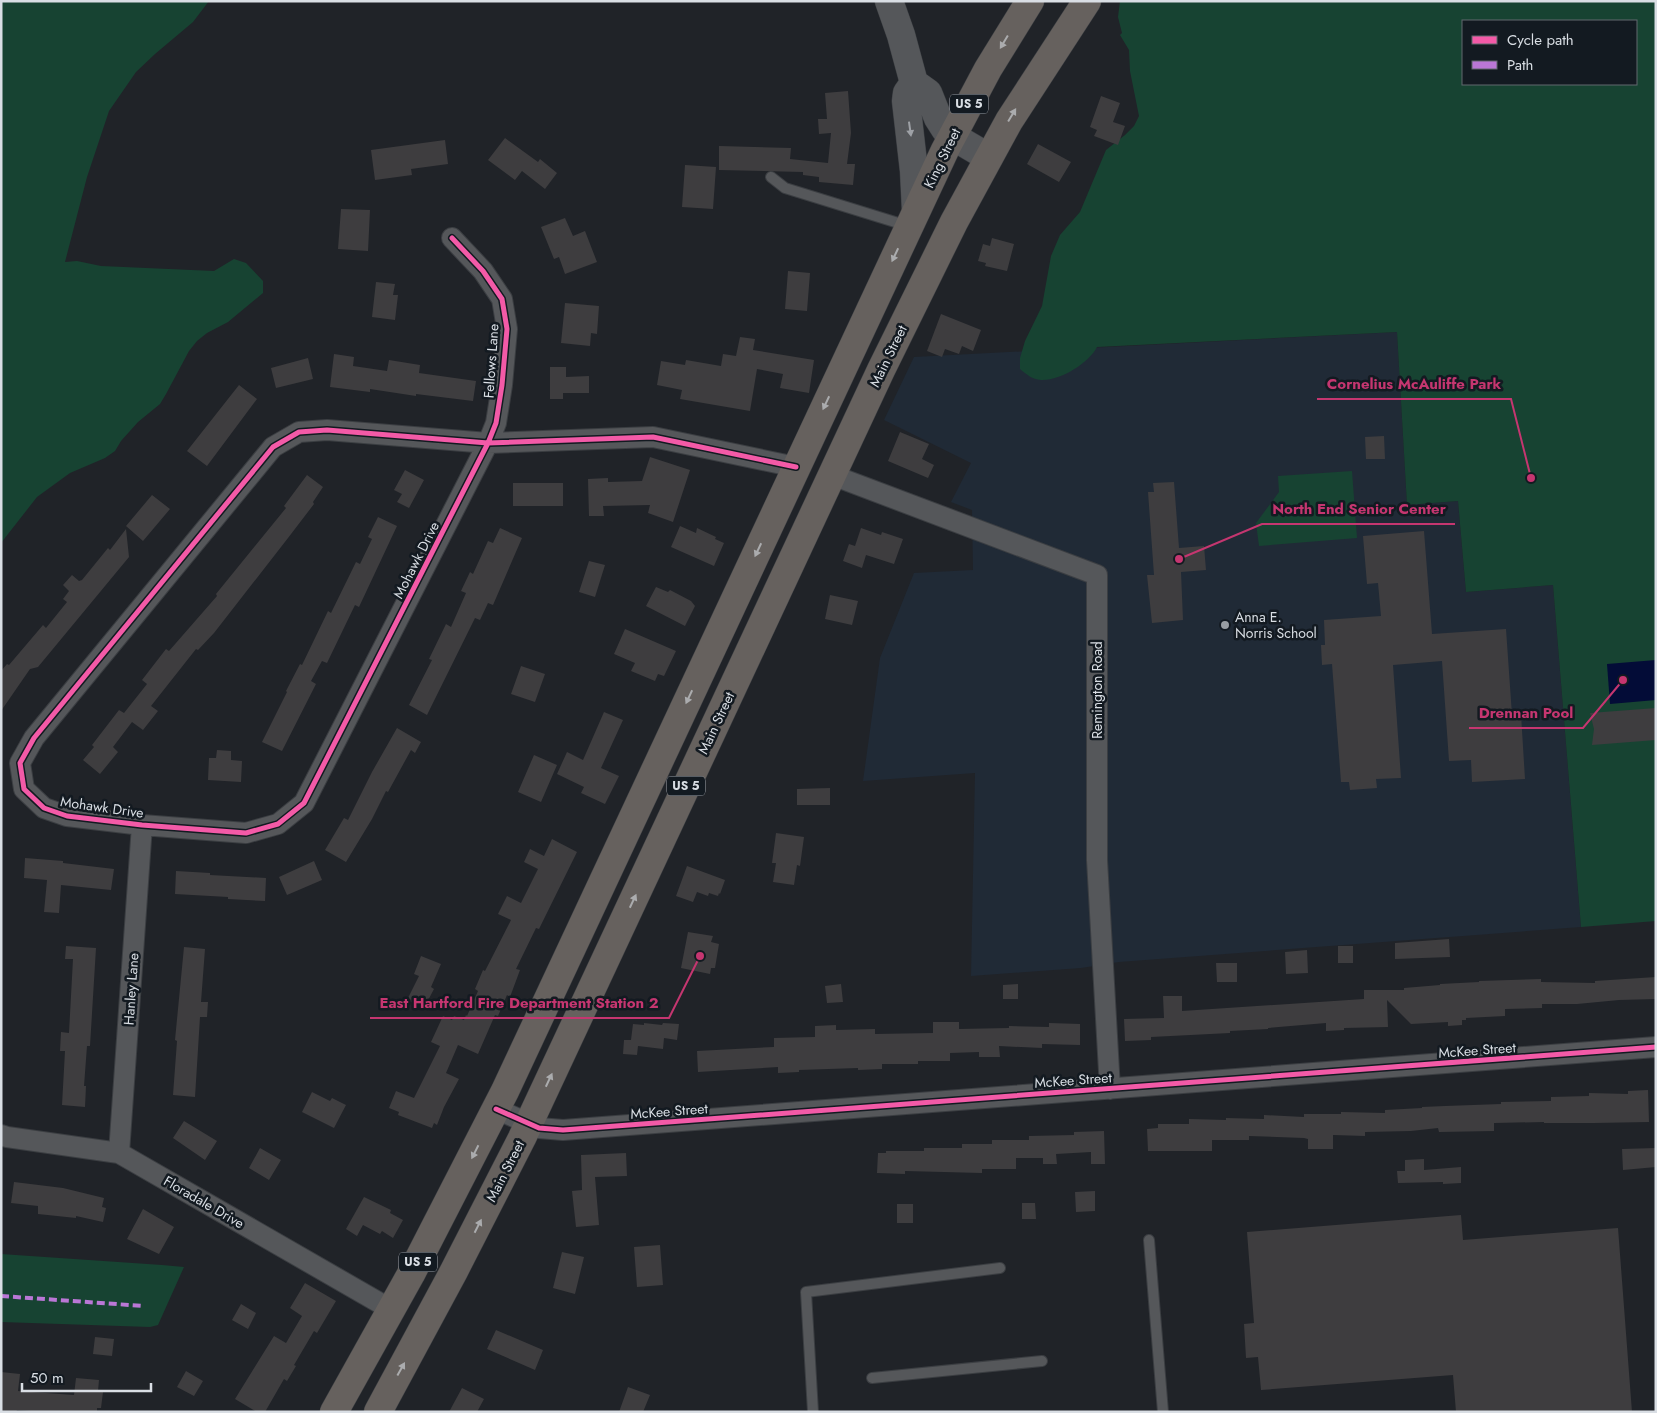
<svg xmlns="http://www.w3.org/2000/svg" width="1657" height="1413" viewBox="0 0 1657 1413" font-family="Jost,sans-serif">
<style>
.built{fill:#202a36}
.green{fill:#174332;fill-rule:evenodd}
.water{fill:#030c37}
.building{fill:#3e3d3f}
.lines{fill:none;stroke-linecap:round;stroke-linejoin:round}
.lane-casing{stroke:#3b3e42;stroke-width:12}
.street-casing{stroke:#3b3e42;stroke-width:22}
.secondary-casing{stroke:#3b3e42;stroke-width:29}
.highway-casing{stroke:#3b3e42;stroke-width:29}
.lane{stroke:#55575a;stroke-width:10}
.street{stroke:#55575a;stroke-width:20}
.secondary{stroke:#55575a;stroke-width:28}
.highway{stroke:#66615e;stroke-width:28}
.quiet{stroke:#ba77d6;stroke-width:4;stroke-dasharray:8 4;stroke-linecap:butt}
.cycleway-casing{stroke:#131a21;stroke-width:8}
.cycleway{stroke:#f35aa7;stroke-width:5}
.oneway{fill:#abacae}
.oneway2{fill:#9ea1a6}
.poi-dot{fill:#989da2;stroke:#131a21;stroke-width:2}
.labels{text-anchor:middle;stroke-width:5;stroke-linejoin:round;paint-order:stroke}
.shield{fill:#131a21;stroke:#9ea3aa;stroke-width:1}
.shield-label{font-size:12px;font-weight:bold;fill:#d9dee4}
.street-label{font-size:14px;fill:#d9dee4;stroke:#131a21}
.poi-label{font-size:14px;fill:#d9dee4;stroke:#131a21;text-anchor:start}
.leader{fill:none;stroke:#c53670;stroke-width:2}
.callout-dot{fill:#c53670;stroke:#131a21;stroke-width:2}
.callout-label{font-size:15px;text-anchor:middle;font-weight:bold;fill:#c53670;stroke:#131a21;stroke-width:5;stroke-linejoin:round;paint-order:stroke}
</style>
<rect width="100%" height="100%" fill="#202328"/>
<path class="built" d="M1397 332 1407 505 1458 501 1466 592 1553 585 1581 927 1119 962 1081 968 971 976 975 773 863 781 880 658 914 573 973 570 972 510 951 502 971 463 884 420 914 357Z"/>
<path class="green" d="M1 1H209L193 22 155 54 136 72 109 111 87 177 65 262 77 261 101 266 214 271 234 259 246 263 263 281V293L228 322 207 333 197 341 189 351 166 394 160 404 138 422 121 441 115 451 105 458 70 473 37 497 1 543Z
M1120 1H1656V921L1581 927 1553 585 1466 592 1458 501 1407 505 1397 332 1097 347C1089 363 1060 381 1041 380 1032 379 1027 375 1020 369V358L1025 341 1042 306 1051 256 1060 235 1080 212 1106 150 1125 135 1134 126 1139 116 1130 71 1129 50 1120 35 1122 33 1118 17ZM1463 21H1636V84H1463Z
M1352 471 1357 538 1259 546 1256 523 1279 492 1278 476Z
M1 1254 162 1265 184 1267 158 1325 150 1327 1 1322Z"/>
<path class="water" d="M1656 660V700L1610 704 1607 664Z"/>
<path class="building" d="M848 91 851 133 847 164H855L853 185 819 182V177L803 175V172L719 170V146L791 148 790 159 828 163 831 133 819 134 818 119H827L825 93Z
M1101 96 1120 103 1113 122 1125 126 1118 145 1094 136 1097 130 1090 127Z
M505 138 538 162 540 159 557 173 545 189 522 171 515 180 488 160Z
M445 140 448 164 411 169 412 175 375 180 371 150Z
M1038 144 1071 162 1059 182 1027 164Z
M685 165 716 167 713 209 682 207Z
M341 209 370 210 368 251 338 249Z
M565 218 573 236 585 231 597 262 565 274 559 257 554 259 541 227Z
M992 238 1014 244 1007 271 985 266 986 263 978 261 983 244 990 246Z
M788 271 810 273 807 311 785 309Z
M376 282 395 284 393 295H398L395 320 372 317Z
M565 303 599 306 597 334 591 333 590 346 561 343Z
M941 314 981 330 973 351 962 346 959 354 945 349 942 357 927 351Z
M740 337 755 339 753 350 814 360 809 393 780 388 783 374 757 369 750 411 680 399 682 390 657 385 661 361 685 365 686 360 721 366 723 354 736 356Z
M334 354 354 357 353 366 387 371 389 360 420 365 419 373 476 381 473 401 416 394V396L370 389V392L330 387Z
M308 358 313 379 276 388 271 368Z
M550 367H566V377L589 376V393H563V399H550Z
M239 385 257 399 207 466 187 451Z
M900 432 929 444 922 459 934 465 928 478 888 461Z
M1384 436 1385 459H1366L1365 437Z
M650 457 690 470 673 522 648 513 650 505 603 506 604 516H589L588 479 608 478V482L642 481Z
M405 470 424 480 409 508 397 502 402 494 394 490Z
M307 475 323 487 313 502 314 504 288 538 214 633 198 650 196 649 151 706 158 711 143 730 132 722 113 747 118 752 100 774 83 760 94 747 92 745 119 710 124 713 147 684 142 680 166 649 169 651 217 596 216 594 286 508 284 506Z
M1174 482 1179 548 1204 546 1206 570 1181 572 1183 620 1152 623 1147 575H1154L1148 492H1154L1153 483Z
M513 483H563V506H513Z
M152 495 170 509 143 541 126 526Z
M378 517 397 526 359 607 355 605 327 663 322 661 311 681 316 684 282 751 262 742 287 692 286 691 300 664 302 665 328 611 331 613 356 562 360 564 372 539 368 537Z
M680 526 696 533 697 528 716 537 715 539 724 543 714 566 671 547Z
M500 528 522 538 493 605 488 603 480 620 475 618 427 715 409 705 432 660 429 659 446 624 451 627 466 593 461 591 470 572 473 574 488 541 493 543Z
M861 528 881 535 882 532 903 539 894 564 866 555 862 568 843 561 849 544 855 546Z
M126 529 129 557 38 667 30 669 1 711V671L7 664 9 665 43 625 46 628 67 602 63 599 69 591 63 585 72 575 79 581 82 580 108 548 110 550Z
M1424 531 1432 634 1506 629 1512 715 1521 714 1525 779 1472 782 1471 760 1449 761 1442 661 1393 665 1401 778 1376 779 1377 788 1350 790 1349 782H1341L1332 664 1322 665 1321 645H1325L1324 620 1381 616 1378 583 1367 584 1363 536Z
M589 561 605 565 595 597 579 592Z
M656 587 668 592 670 590 691 601 695 606 685 626 646 606Z
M830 595 858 601 852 625 825 619Z
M625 629 676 651 664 676 658 674 655 681 631 671 635 663 614 654Z
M521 666 545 674 535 702 511 694Z
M1656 708V740L1592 745 1594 729 1590 713Z
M604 712 623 720 601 768 619 776 605 804 581 793 584 787 557 774 567 752 583 760Z
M397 728 421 742 415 753 411 750 388 792 386 791 372 819 346 862 325 850 344 818 348 820 372 772Z
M217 750 231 751V760L242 761 241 782 208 780 209 758H216Z
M534 755 557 765 541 802 518 792Z
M830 788V805H797V789Z
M776 833 804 837 800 866 797 865 794 885 773 882 776 863H772Z
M552 839 577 852 539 929 536 928 516 969 520 970 510 997 507 995 498 1016 495 1015 478 1054 458 1045 446 1073 459 1079 444 1107 437 1125 434 1123 432 1128 398 1115 399 1112 389 1108 396 1091 414 1098 440 1046 431 1042 443 1016 452 1020 454 1016 464 1020 466 1015 467 1016 478 991 475 989 483 970 485 971 511 920 498 914 507 896 521 903 538 869 524 862 530 849 544 856Z
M25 858 63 861V863L114 869 111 890 61 885 59 913 44 912 47 880 24 878Z
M314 861 322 880 287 895 279 877Z
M687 866 725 880 720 894 719 893 718 896 709 893 708 896 697 892 693 902 676 896Z
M176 871 210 873V875L266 878 265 901 228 899V897L175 894Z
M688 932 713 936 711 942 719 944 715 968H711L710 974 681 968Z
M1449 939 1450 957 1395 959V943Z
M66 946 96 948 90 1046H87L84 1086H86L85 1107 62 1105 65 1051H60L61 1032 69 1033 73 959H65Z
M1338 946H1353V963H1338Z
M184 947 205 949 201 1002H208L207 1017H200L195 1097 173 1095 177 1041 175 1040Z
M1307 950 1308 973 1286 974 1285 952Z
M421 956 441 964 431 987 434 989 424 1008 407 1000 419 976 414 974Z
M1216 963H1237V982H1217Z
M1656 977V999L1619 1000 1577 1004H1542V1008L1505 1009V1016L1466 1018V1020H1462V1025L1448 1026V1022L1411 1024 1387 1000 1388 1027 1344 1028V1030L1326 1031V1023L1268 1028V1029L1230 1031V1033L1151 1037V1040L1125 1041 1124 1019 1164 1018 1163 996H1182V1011L1364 999V990H1404V988L1440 985V984L1479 982V981L1541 979V982L1595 983V981Z
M841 984 843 1002 827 1003 825 986Z
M1018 984V999H1003V985Z
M933 1022H959V1029L1009 1028V1026L1049 1027V1023L1080 1024V1045L1042 1044V1048L999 1046 1000 1057H979V1052L950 1053V1061H918V1064H882V1069L858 1070V1068L799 1070V1072L778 1073V1067L698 1072 697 1051 774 1047V1038L815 1037V1026L836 1025V1030L875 1029V1034L933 1033Z
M644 1023 662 1025 663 1023 679 1024 677 1040 664 1038 663 1049 638 1046 637 1055 623 1054 624 1040H631L633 1024 644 1025Z
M1648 1090 1649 1122 1593 1123H1544V1122L1494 1123V1131L1439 1132 1438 1128 1411 1131 1365 1132V1136L1333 1135V1149H1308V1139L1304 1138 1249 1136V1140H1212V1151H1148L1147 1129 1158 1128V1124H1189V1119L1226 1120V1118L1264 1119V1115L1304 1117V1114H1341V1112L1385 1113V1110L1422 1108V1107L1445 1106 1501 1104V1102L1551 1101V1097L1589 1096V1093L1628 1094V1091Z
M312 1092 330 1101 332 1098 346 1105 334 1128 302 1112Z
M184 1121 217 1141 205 1160 173 1138Z
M1104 1131 1105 1164H1091V1152L1056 1154 1057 1164H1043V1158H1016V1169H982V1173L905 1171V1174L877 1173 878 1153H886V1151H924V1148H962V1144H992V1140H1029V1136L1074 1135V1132Z
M260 1148 281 1160 269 1180 249 1168Z
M1656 1148V1167L1623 1170 1622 1149Z
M626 1153 627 1176 595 1177 599 1225 576 1227 572 1191 582 1190 581 1155Z
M1424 1159V1170L1461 1167V1183L1443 1184V1182L1398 1183 1397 1171H1405V1160Z
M14 1182 63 1188 104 1198 102 1207 106 1208 103 1222 76 1216V1218L38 1214V1206L11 1203Z
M1095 1191V1211L1076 1212 1075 1192Z
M364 1197 391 1210 390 1213 403 1220 393 1238 382 1231 380 1234 363 1225 357 1236 346 1229Z
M1022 1203H1035L1036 1219H1022Z
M897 1204H913V1223H897Z
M143 1209 174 1227 159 1254 127 1239Z
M1461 1215 1463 1240 1618 1228 1632 1412H1456L1453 1375 1261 1390 1258 1357 1246 1358 1244 1324 1254 1323 1247 1232Z
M660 1245 663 1285 637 1287 634 1247Z
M562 1252 584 1257 575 1294 553 1288Z
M305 1283 336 1301 317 1333 314 1331 294 1365 296 1366 287 1381 284 1379 265 1412H257L235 1399 274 1336 286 1343 302 1316 290 1308Z
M241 1304 256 1313 248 1329 232 1320Z
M496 1330 543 1350 535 1370 487 1349Z
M95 1337 114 1339 112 1356 93 1354Z
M186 1371 203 1381 194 1396 177 1387Z
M1 1372 20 1374 18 1391 74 1395 76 1378 99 1380 98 1391 103 1392 101 1408H97V1412H45L17 1410 16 1412H1Z
M628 1387 650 1395 643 1412H619Z
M462 1388 484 1399 477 1412H449Z"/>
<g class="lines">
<defs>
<path id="lane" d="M771 177 785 188 908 226
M1149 1240 1163 1412
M872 1378 1042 1361
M813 1412 806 1292 1000 1268"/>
<path id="street" d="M452 238 483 271 502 299 507 329 502 385 496 423 488 443 304 803 278 824 246 833 142 825 67 816 44 808 24 789 20 763 34 738 273 447 299 432 327 430 488 443 653 437 796 467
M832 475 1097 575V860L1110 1089
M496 1109 539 1128 563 1130 1656 1047
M1 1135 7 1137 119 1153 392 1310
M119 1153 142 825"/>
<path id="secondary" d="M889 1 901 35 914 83 928 93 938 118 945 129 959 140 988 157
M914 83 907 93 906 101 914 171 916 211"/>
<path id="highway" d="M334 1412 411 1274 505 1091 945 150 988 69 1030 1
M378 1412 454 1271 522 1138 881 370 954 222 1009 121 1087 1"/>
</defs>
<use href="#lane" class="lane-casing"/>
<use href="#street" class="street-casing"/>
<use href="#secondary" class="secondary-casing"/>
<use href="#highway" class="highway-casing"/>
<use href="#lane" class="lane"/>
<use href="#street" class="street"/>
<use href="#secondary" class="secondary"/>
<use href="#highway" class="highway"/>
<path class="quiet" d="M1 1296 144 1306"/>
<defs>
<path id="cycleway" d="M452 238 483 271 502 299 507 329 502 385 496 423 488 443 304 803 278 824 246 833 142 825 67 816 44 808 24 789 20 763 34 738 273 447 299 432 327 430 488 443 653 437 796 467
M496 1109 539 1128 563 1130 1656 1047"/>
</defs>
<use href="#cycleway" class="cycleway-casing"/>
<use href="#cycleway" class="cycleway"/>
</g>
<defs><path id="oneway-solid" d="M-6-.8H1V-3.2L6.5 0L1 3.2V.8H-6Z" transform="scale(1.25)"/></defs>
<g class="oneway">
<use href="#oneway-solid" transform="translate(1004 42) rotate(121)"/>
<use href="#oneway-solid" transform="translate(1012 115) rotate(-59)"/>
<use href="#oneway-solid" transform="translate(895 255) rotate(115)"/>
<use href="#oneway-solid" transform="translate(826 403) rotate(115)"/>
<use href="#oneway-solid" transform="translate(758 550) rotate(115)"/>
<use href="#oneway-solid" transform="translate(689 697) rotate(115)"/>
<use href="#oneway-solid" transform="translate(633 901) rotate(-65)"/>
<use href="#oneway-solid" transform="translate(549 1080) rotate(-65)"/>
<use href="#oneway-solid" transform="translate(475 1152) rotate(117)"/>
<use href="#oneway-solid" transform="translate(478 1226) rotate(-63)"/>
<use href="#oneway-solid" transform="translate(401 1369) rotate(-61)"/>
</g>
<use class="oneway2" href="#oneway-solid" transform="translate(910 129) rotate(82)"/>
<circle class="poi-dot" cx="1225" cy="625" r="5"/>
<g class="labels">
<g class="shield">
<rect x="950" y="94.5" width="38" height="19" rx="4"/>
<rect x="667" y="776.5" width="38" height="19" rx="4"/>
<rect x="399" y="1252.5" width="38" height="19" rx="4"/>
</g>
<g class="shield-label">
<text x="969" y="108">US 5</text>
<text x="686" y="790">US 5</text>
<text x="418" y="1266">US 5</text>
</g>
<g class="street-label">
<text transform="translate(942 158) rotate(-64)" y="5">King Street</text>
<text transform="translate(888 356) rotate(-64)" y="5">Main Street</text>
<text transform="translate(491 361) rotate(-86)" y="5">Fellows Lane</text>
<text transform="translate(416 560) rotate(-63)" y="5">Mohawk Drive</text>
<text transform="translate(1097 690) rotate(-90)" y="5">Remington Road</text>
<text transform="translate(716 723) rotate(-65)" y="5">Main Street</text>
<text transform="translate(102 807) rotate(8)" y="5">Mohawk Drive</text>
<text transform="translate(131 989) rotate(-86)" y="5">Hanley Lane</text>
<text transform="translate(1477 1050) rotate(-4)" y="5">McKee Street</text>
<text transform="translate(1073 1080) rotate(-4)" y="5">McKee Street</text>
<text transform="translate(669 1111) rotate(-4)" y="5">McKee Street</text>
<text transform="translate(505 1171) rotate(-63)" y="5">Main Street</text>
<text transform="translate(204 1202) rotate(30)" y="5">Floradale Drive</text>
</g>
<g class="poi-label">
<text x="1235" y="622">Anna E.<tspan x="1235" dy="16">Norris School</tspan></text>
</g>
</g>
<path class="leader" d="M1531 478L1511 399H1317M1179 559L1262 524H1455M1623 680L1583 728H1469M700 956L669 1018H370"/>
<g class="callout-dot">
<circle cx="1531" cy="478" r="5"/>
<circle cx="1179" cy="559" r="5"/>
<circle cx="1623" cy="680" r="5"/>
<circle cx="700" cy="956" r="5"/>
</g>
<g class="callout-label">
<text x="1414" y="389">Cornelius McAuliffe Park</text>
<text x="1359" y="514">North End Senior Center</text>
<text x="1526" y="718">Drennan Pool</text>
<text x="519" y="1008">East Hartford Fire Department Station 2</text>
</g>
<rect width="1657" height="1413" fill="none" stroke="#d9dee4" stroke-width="5"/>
<rect x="1462" y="20" width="175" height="65" fill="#131a21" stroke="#62686f"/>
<rect x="1472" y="36" width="25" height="8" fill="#f35aa7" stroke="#62686f"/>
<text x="1507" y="45" font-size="15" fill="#d9dee4">Cycle path</text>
<rect x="1472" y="61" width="25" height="8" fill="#ba77d6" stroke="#62686f"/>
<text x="1507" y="70" font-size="15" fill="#d9dee4">Path</text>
<path d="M22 1383v8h129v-8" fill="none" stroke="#d9dee4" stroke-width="2.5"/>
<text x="30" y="1383" font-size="15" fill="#d9dee4" stroke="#131a21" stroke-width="4" paint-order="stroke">50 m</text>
</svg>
